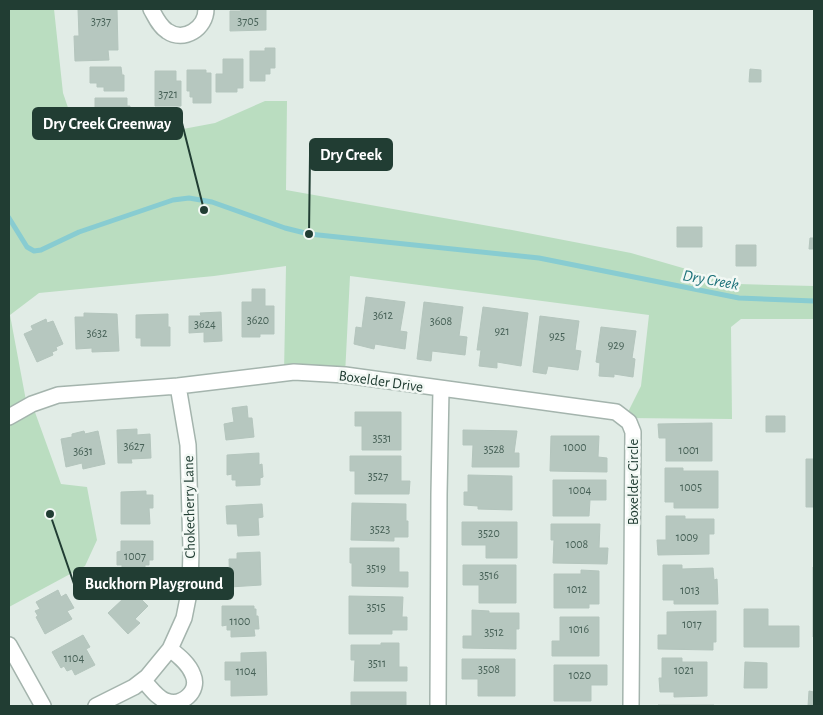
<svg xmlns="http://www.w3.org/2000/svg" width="823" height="715" viewBox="0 0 823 715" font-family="'Alegreya Sans',sans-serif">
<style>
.green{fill:#baddc0}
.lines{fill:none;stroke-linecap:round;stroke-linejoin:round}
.stream{stroke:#88ccd1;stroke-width:5}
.building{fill:#b6c7bf;stroke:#b4c5bd}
.minor-casing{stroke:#a4b4ad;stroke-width:18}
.minor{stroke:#fff;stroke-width:15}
.labels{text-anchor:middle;stroke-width:5;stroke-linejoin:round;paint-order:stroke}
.number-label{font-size:12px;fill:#466056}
.street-label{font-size:15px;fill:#213d33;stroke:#f2f8f4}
.water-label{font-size:16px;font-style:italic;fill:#1b7179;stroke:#f2f8f4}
.leader{fill:none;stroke:#213d33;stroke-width:2}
.callout-dot{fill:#213d33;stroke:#f2f8f4;stroke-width:2}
.callout{fill:#213d33;stroke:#213d33;stroke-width:2}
.callout-label{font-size:16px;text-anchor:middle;font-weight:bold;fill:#fff}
</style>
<rect width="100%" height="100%" fill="#e1ece6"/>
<path class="green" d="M9 9H54L63 93 76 131 135 138 215 123 265 101H287L286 190 512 230 631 253 738 284 814 286V319H741L731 327 732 419 625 418 641 386 649 315 350 276 345 375 284 373 286 266 214 276 39 293 10 315 27 406 32 404 61 484 87 487 97 540 85 566 9 607Z"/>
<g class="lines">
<path class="stream" d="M9 218 27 247 34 251 41 250 79 232 173 200 189 198 212 202 285 228 309 234 539 258 739 298 814 301"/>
</g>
<path class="building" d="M78 9H117L118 50H108L109 60 75 61 74 36H79Z
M241 9H266V30L230 31V11H241Z
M265 48H275V68H270V74H265V81H250V51H265Z
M223 59H243V88H237V92H216V74H223Z
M90 67H121L122 75H124V91H104V87H97V83H90Z
M750 69 761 70V82H749Z
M187 70H206V73H211V103H193V97H190V91H187Z
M155 71H176V81H181V106H155Z
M95 98H127V106H130V123H108V120H95Z
M677 227H702V247H677Z
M810 238H814V249H809Z
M736 245H756V266H736Z
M252 289H265V306H274V334H260V337H242V302H252Z
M366 297 405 302 400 331 407 332 405 349 375 344 374 349 354 344 356 327 362 328Z
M424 302 463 307 459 336 467 337 465 355 432 351 431 361 417 359Z
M483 307 528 313 521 366 497 362V368L479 366 481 350H477Z
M221 312 222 341 204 342V332L189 333V316H201L200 313Z
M84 313 117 314 119 351 92 352V348L76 349 75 317H84Z
M168 314V327H170V346H141V338H136V315Z
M540 316 579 321 575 350 581 351 578 370 548 366 546 374 533 372Z
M46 319 47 323 53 321 63 344 56 347 57 350 52 352 53 355 37 362 24 334 33 330 31 326Z
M601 327 636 331 632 358 635 359 633 377 614 374V377L599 376 600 363 596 362Z
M247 406 248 418H252L254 437 226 440 224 424 234 422 232 408Z
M355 412H401V450H362V426H355Z
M766 416H785V432H766Z
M712 423V461H666V438H659L658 424Z
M137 429V435L150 434 151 458 131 459 132 463H118L117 430Z
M463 430 517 431 514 453H519V467H472L473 445H463Z
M84 431 85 434 98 431 105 464 83 469 82 463 66 467 61 439 72 437V434Z
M551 436H599L598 457 607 458V472L550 471Z
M259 453V465L262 464 263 477 260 478V485L236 486V480H232V474L227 475V455Z
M350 456H401V481H410L409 494H355V471H350Z
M806 459H814V507H806Z
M665 468H683V471H718V508H674V502H665Z
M468 475 512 476V510L478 509V506L464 505V492H468Z
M553 480H606V500H590L589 516H553Z
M146 491V495H153V508H149L150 524H121V492Z
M352 503 406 504V521H408V537H394V541L351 540Z
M262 504 263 517 258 518 259 535 238 536 237 524H227L226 506Z
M666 516H685V519H714V534H709V554L658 555 657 540H666Z
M462 522H517V558H486V545H462Z
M551 524H600L599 548H608L607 564 553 563 554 540H551Z
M121 541H153V560H149V565H145V572H122V565H117V552L121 551Z
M350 548H399V572H408V587L352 586V563H350Z
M260 552 261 585 230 587 229 559H237V553Z
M463 565H516V603H479V585H463Z
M663 565H682V569L713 568 714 580 717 579 718 604H674V600H663Z
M813 567H814V637H813Z
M581 570 599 571V604H589V608H554V574H581Z
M58 590 61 597 66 594 74 608 67 611 72 619 45 634 36 617 38 616 35 611 40 609 36 602Z
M134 592 148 606 135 619 140 623 128 634 108 613 124 598 126 600Z
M349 596 403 597 402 617H407V630H392V634H349Z
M222 606H254V609H256V616H258L259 629H254L255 636 231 637V630H227V625L222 626Z
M744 609H768V626H799V647H744Z
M472 610 489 611V613H519V629H516V649L463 648V636H472Z
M716 611V642H713V650L658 649V635H667V612Z
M560 617H599V656H552V641H560Z
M83 635 90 647 86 649 95 665 75 675 72 669 67 671 64 666 61 668 52 652Z
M381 643H399V667H407V681H354L355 660H351V645H381Z
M266 652 267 695 231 696V680H225V662H241V653Z
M662 658H682V662H707V696L674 697V692H660L659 678H662Z
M462 659H515V696H478V679H462Z
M745 662 767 663V688H744Z
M554 665H607V685H591V701H554Z
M809 691 814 692V706H808Z
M351 692H406V706H351Z
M658 705H714V706H658Z"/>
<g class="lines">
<defs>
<path id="minor" d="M151 9C155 16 159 26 167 31 184 43 206 28 206 9
M9 417 32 404 58 395 178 386 294 372 345 375 616 412 629 422 633 432 631 706
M9 645 43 706
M143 680C150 687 157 698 166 701 182 707 200 691 193 675 189 664 179 656 170 649
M96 706 134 687 147 677 170 649 184 618 190 588 191 550 188 445 178 386
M438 706 439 494 441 389"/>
</defs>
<use href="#minor" class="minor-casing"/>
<use href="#minor" class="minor"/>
</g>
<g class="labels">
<g class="number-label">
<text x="101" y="25">3737</text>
<text x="248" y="25">3705</text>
<text x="168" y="98">3721</text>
<text x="383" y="319">3612</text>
<text x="258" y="324">3620</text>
<text x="441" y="325">3608</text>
<text x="205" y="328">3624</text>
<text x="502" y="335">921</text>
<text x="97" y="337">3632</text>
<text x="557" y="340">925</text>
<text x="616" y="349">929</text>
<text x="382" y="442">3531</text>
<text x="134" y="450">3627</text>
<text x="575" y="451">1000</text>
<text x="494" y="453">3528</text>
<text x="689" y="454">1001</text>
<text x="83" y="455">3631</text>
<text x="378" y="480">3527</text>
<text x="691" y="491">1005</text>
<text x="580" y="494">1004</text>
<text x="380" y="533">3523</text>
<text x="489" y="537">3520</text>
<text x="687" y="541">1009</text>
<text x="577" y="548">1008</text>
<text x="135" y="560">1007</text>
<text x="376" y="572">3519</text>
<text x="489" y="579">3516</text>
<text x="577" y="593">1012</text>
<text x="690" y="594">1013</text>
<text x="376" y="611">3515</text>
<text x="240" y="625">1100</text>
<text x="692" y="628">1017</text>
<text x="579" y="633">1016</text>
<text x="494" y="636">3512</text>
<text x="74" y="662">1104</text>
<text x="377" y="667">3511</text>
<text x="489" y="673">3508</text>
<text x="684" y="674">1021</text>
<text x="246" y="675">1104</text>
<text x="580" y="679">1020</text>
</g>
<g class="street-label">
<text transform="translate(381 381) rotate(8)" y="5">Boxelder Drive</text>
<text transform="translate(633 482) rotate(-90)" y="5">Boxelder Circle</text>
<text transform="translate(189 507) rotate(-91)" y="5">Chokecherry Lane</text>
</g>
<g class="water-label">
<text transform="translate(711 279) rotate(10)" y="6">Dry Creek</text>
</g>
</g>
<path class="leader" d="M204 210L182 123M309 234L310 155M50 514L74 584"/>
<g class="callout-dot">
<circle cx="204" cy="210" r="5"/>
<circle cx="309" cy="234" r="5"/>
<circle cx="50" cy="514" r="5"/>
</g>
<g class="callout">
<rect x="33" y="108" width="149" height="31" rx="5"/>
<rect x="310" y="139" width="82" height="31" rx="5"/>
<rect x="74" y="568" width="159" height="31" rx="5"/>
</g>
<g class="callout-label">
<text x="107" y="129">Dry Creek Greenway</text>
<text x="351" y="160">Dry Creek</text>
<text x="154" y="589">Buckhorn Playground</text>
</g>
<rect width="823" height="715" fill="none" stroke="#213d33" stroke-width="20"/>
</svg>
